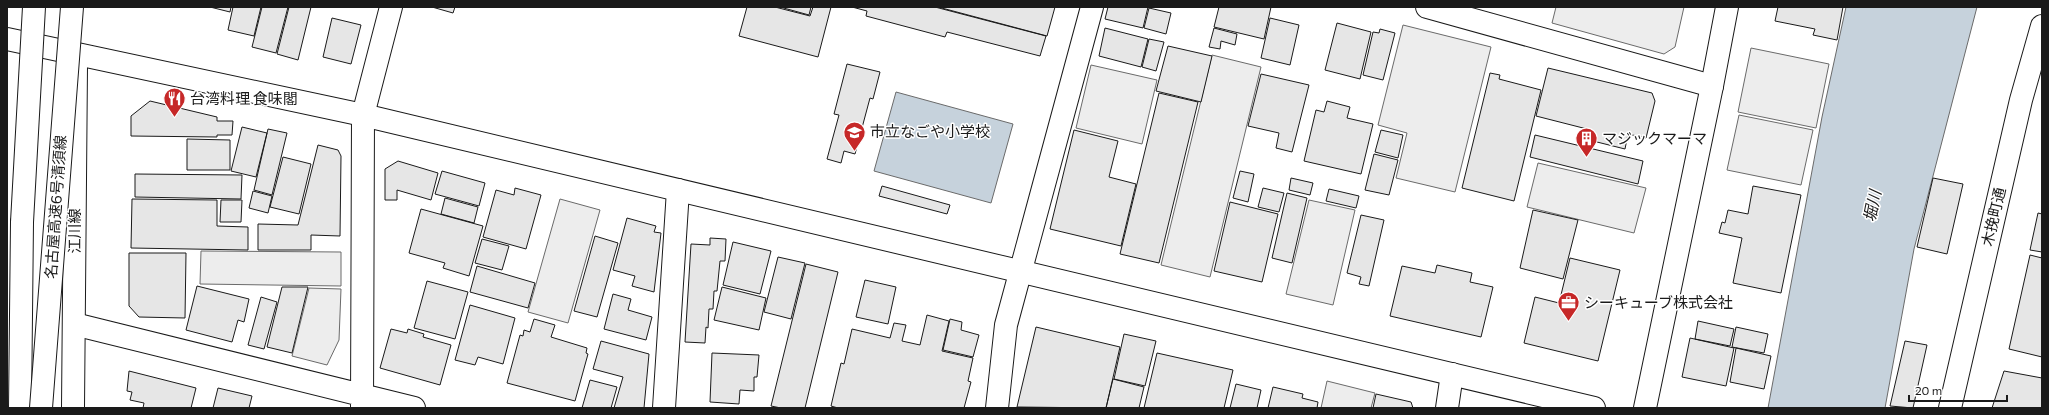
<svg xmlns="http://www.w3.org/2000/svg" width="2049" height="415" viewBox="0 0 2049 415" font-family="Commissioner,'Noto Sans JP',sans-serif">
<style>
.parking{fill:#ededed;stroke:#6a6a6a}
.water{fill:#c6d2dc;stroke:#6a6a6a}
.building{fill:#e6e6e6;stroke:#1a1a1a}
.lines{fill:none;stroke-linecap:round;stroke-linejoin:round}
.street-casing{stroke:#1a1a1a;stroke-width:24}
.secondary-casing{stroke:#1a1a1a;stroke-width:24}
.primary-casing{stroke:#1a1a1a;stroke-width:24}
.highway-casing{stroke:#1a1a1a;stroke-width:24}
.street{stroke:#fff;stroke-width:22}
.secondary{stroke:#fff;stroke-width:22}
.primary{stroke:#fff;stroke-width:22}
.highway{stroke:#fff;stroke-width:22}
.highway-bridge-casing{stroke:#1a1a1a;stroke-width:24;stroke-linecap:butt}
.highway-bridge{stroke:#fff;stroke-width:22}
.labels{text-anchor:middle;stroke-width:3;stroke-linejoin:round;paint-order:stroke}
.poi-label{font-size:15px;fill:#1a1a1a;stroke:#fff;text-anchor:start}
.street-label{font-size:15px;fill:#1a1a1a;stroke:#fff}
.water-label{font-size:16px;font-style:italic;fill:#1a1a1a;stroke:#fff}
</style>
<rect width="100%" height="100%" fill="#fff"/>
<path class="parking" d="M1556 7H1684L1675 47 1664 54 1552 23Z
M1403 25 1491 47 1455 192 1396 178 1407 133 1378 125Z
M1751 48 1829 64 1816 128 1738 112Z
M1212 55 1261 67 1210 277 1161 265Z
M1091 65 1157 80 1142 144 1076 128Z
M1739 115 1813 130 1801 185 1727 170Z
M1538 163 1646 188 1634 233 1527 207Z
M560 199 600 210 568 323 528 312Z
M1309 200 1355 210 1333 305 1286 294Z
M201 251 341 252V286L200 284Z
M309 288 341 289 339 340 327 365 292 356Z
M1327 381 1375 393 1371 408H1321Z"/>
<path class="water" d="M1846 7H1977L1914 249 1885 408H1768L1822 117Z
M896 92 1013 124 991 203 874 171Z"/>
<path class="building" d="M210 7H231L230 12Z
M233 7H261L254 36 228 30Z
M262 7H288L276 53 252 47Z
M289 7H311L298 60 277 54Z
M432 7H455L453 13Z
M747 7H775L810 16 813 7H831L818 57 739 36Z
M780 7H811L809 15Z
M852 7H935L1046 36 1040 56 947 32 945 37 866 16 867 11Z
M938 7H1055L1047 36Z
M1108 7H1148L1143 28 1105 19Z
M1219 7H1271L1264 39 1214 27Z
M1778 7H1843L1837 40 1813 35 1815 29 1775 21Z
M1149 8 1171 13 1166 34 1144 28Z
M332 18 361 25 351 64 323 57Z
M1270 18 1299 25 1290 65 1261 58Z
M1337 23 1371 32 1360 79 1325 70Z
M1105 28 1148 39 1141 67 1099 56Z
M1214 28 1237 34 1235 45 1221 41 1220 49 1209 47Z
M1380 29 1395 33 1383 80 1363 75 1373 32 1379 33Z
M1149 39 1164 42 1156 71 1142 67Z
M1168 46 1212 56 1201 102 1156 91Z
M847 64 880 72 873 99 870 98 855 154 844 151 841 163 827 159 839 115 834 114Z
M1548 68 1652 93 1655 101 1646 138 1628 134 1625 149 1585 139 1587 129 1536 116Z
M1490 73 1500 75 1499 79 1541 90 1514 201 1462 188Z
M1261 74 1309 85 1292 152 1276 148 1279 133 1248 126Z
M1159 93 1198 102 1159 263 1120 254Z
M150 101 217 117V121H233L232 135H217V137L131 136V116Z
M1327 101 1350 107 1347 118 1373 124 1361 174 1304 161 1316 110 1324 112Z
M242 127 267 133 256 177 231 171Z
M268 129 287 133 272 195 254 190Z
M1074 130 1118 141 1109 177 1136 184 1121 246 1050 229Z
M1381 130 1403 135 1398 158 1375 152Z
M1535 135 1643 161 1638 184 1530 157Z
M187 139 230 140V170H187Z
M318 145 338 150 341 156 340 236 311 235V250H258V224L298 225Z
M1374 154 1398 160 1389 195 1365 190Z
M283 157 311 164 299 214 270 207Z
M398 161 438 173 431 200 397 190V200H385V169Z
M442 171 485 183 479 206 435 194Z
M1240 171 1254 174 1248 202 1233 198Z
M135 174 242 175 241 199 135 197Z
M1291 178 1313 183 1310 195 1289 190Z
M1933 178 1963 184 1947 254 1917 247Z
M882 186 950 205 947 214 879 196Z
M1753 186 1801 195 1781 293 1733 283 1742 238 1719 233 1722 222 1725 223 1728 210 1748 214Z
M515 188 541 195 526 249 483 237 496 190 514 195Z
M1263 188 1284 193 1279 212 1258 207Z
M1329 189 1359 196 1356 208 1326 201Z
M253 191 272 196 268 213 249 208Z
M1287 193 1307 198 1292 263 1272 258Z
M445 198 478 207 474 223 441 214Z
M132 199 217 200V226L248 227V250L131 248Z
M221 200H242L241 222H220Z
M1230 202 1278 214 1262 282 1214 271Z
M421 209 483 226 469 276 443 268 445 263 409 253Z
M1533 210 1578 220 1563 279 1520 268Z
M2038 213 2042 214V252L2030 250Z
M1361 215 1384 220 1369 286 1359 284 1361 277 1347 273Z
M627 218 656 226 654 232 661 233 654 292 632 286 635 276 613 270Z
M595 236 618 243 597 317 574 311Z
M710 238 726 239 725 261H720L717 291H714L713 309H709L708 328 706 327 705 343 685 342 691 244 710 245Z
M482 239 509 246 502 270 475 263Z
M733 242 771 251 760 294 723 285Z
M129 253H186L185 318 139 317 129 306Z
M2030 255 2042 258V357L2009 349Z
M778 257 805 263 791 319 764 312Z
M1570 258 1620 270 1598 361 1524 343 1535 297 1559 303Z
M806 264 838 272 805 408H781L771 406Z
M1437 265 1472 273 1470 282 1493 287 1481 337 1390 316 1402 266 1435 273Z
M477 266 535 283 528 308 470 292Z
M865 280 896 287 888 324 856 317Z
M427 281 468 292 455 339 414 328Z
M197 286 249 299 244 322 238 320 232 342 186 330Z
M282 287H308L292 353 267 347Z
M722 287 766 298 759 330 714 320Z
M613 294 631 299 628 310 652 317 646 340 604 329Z
M261 297 277 302 264 349 248 345Z
M470 305 515 318 503 364 478 357 475 365 455 360Z
M927 315 949 321 942 351 973 358 968 381 971 382 964 408H838L831 406 841 363 844 364 852 329 890 338 894 323 906 325 902 341 920 345Z
M534 319 555 325 551 337 587 348 586 353 588 354 575 401 507 383 520 335 523 336 524 330 530 332Z
M950 319 962 322 961 330 979 335 973 357 943 350Z
M1698 321 1734 329 1730 346 1695 339Z
M1036 327 1120 347 1106 408 1017 407Z
M1736 327 1768 334 1764 353 1732 347Z
M391 329 407 333 408 329 424 334 423 337 451 345 440 385 380 368Z
M1124 334 1156 341 1145 386 1114 379Z
M1690 338 1734 348 1726 386 1682 377Z
M601 341 649 354 644 408H614L623 377 593 369Z
M1905 341 1927 345 1913 408 1890 406Z
M1736 348 1771 356 1764 389 1730 382Z
M712 353 759 355 757 377H754V391L740 390 739 404 710 402Z
M1157 353 1233 370 1224 408H1144Z
M129 371 196 388 191 408H143L144 403 130 400 132 392 127 391Z
M2004 371 2042 378V408H1992Z
M1113 379 1144 387 1139 408H1106Z
M590 380 617 387 611 408H582Z
M1236 384 1261 390 1257 408H1230Z
M1273 387 1303 394 1302 398 1318 402 1317 408H1268Z
M218 388 252 396 249 408H213Z
M1376 394 1411 402 1413 408H1373Z"/>
<g class="lines">
<defs>
<path id="street" d="M1427 7 1712 86
M74 324 414 408
M362 408 363 115 391 7
M664 408 678 190
M997 408 1006 325 1092 7
M1447 408 1452 374"/>
<path id="secondary" d="M7 39 363 115 1594 408
M1645 408 1712 86 1727 7
M1950 408 2021 100 2042 26"/>
<path id="primary" d="M73 408 76 66"/>
<path id="highway" d="M20 408 22 222"/>
</defs>
<use href="#street" class="street-casing"/>
<use href="#secondary" class="secondary-casing"/>
<use href="#primary" class="primary-casing"/>
<use href="#highway" class="highway-casing"/>
<use href="#street" class="street"/>
<use href="#secondary" class="secondary"/>
<use href="#primary" class="primary"/>
<use href="#highway" class="highway"/>
<defs>
<path id="highway-bridge" d="M22 222 34 7
M41 408 72 7"/>
</defs>
<use href="#highway-bridge" class="highway-bridge-casing"/>
<use href="#highway-bridge" class="highway-bridge"/>
</g>
<defs>
<symbol id="restaurant-pin" viewBox="-11 -11 22 30"><path d="M0 17L-7.5 6A9.5 9.5 0 1 1 7.5 6Z" fill="#c62828" stroke="#fff"/><path d="M-5-6h1v4h1v-4h1v4h1v-4h1v5L-1.5 .5V6h-2V.5L-5-1ZM5-6V6H3V1.5H1.5Q1.5-4 5-6Z" fill="#fff"/></symbol>
<symbol id="school-pin" viewBox="-11 -11 22 30"><path d="M0 17L-7.5 6A9.5 9.5 0 1 1 7.5 6Z" fill="#c62828" stroke="#fff"/><path d="M0-5L7-2L0 1L-7-2ZM-4 1L0 2.5L4 1V4Q0 6-4 4Z" fill="#fff"/></symbol>
<symbol id="building-pin" viewBox="-11 -11 22 30"><path d="M0 17L-7.5 6A9.5 9.5 0 1 1 7.5 6Z" fill="#c62828" stroke="#fff"/><path d="M-4-6H4V6H1V3H-1V6H-4ZM-2.5-4.3h1.7v1.8h-1.7ZM.8-4.3h1.7v1.8H.8ZM-2.5-1h1.7V.8h-1.7ZM.8-1h1.7V.8H.8Z" fill="#fff"/></symbol>
<symbol id="office-pin" viewBox="-11 -11 22 30"><path d="M0 17L-7.5 6A9.5 9.5 0 1 1 7.5 6Z" fill="#c62828" stroke="#fff"/><path d="M-6-3h4V-5.5h4V-3h4V5H-6ZM-1-4.5V-3h2v-1.5ZM-6 0V1H6V0Z" fill="#fff"/></symbol>
</defs>
<g fill-rule="evenodd">
<use href="#restaurant-pin" x="162" y="86" width="25" height="34"/>
<use href="#school-pin" x="842" y="120" width="25" height="34"/>
<use href="#building-pin" x="1574" y="126" width="25" height="34"/>
<use href="#office-pin" x="1556" y="290" width="25" height="34"/>
</g>
<g class="labels">
<g class="poi-label">
<text x="190" y="104">台湾料理 食味閣</text>
<text x="870" y="137">市立なごや小学校</text>
<text x="1602" y="144">マジックマーマ</text>
<text x="1584" y="308">シーキューブ株式会社</text>
</g>
<g class="street-label">
<text transform="translate(56 207) rotate(-86)" y="5">名古屋高速6号清須線</text>
<text transform="translate(1994 217) rotate(-77)" y="5">木挽町通</text>
<text transform="translate(75 231) rotate(-90)" y="5">江川線</text>
</g>
<g class="water-label">
<text transform="translate(1872 206) rotate(-79)" y="6">堀川</text>
</g>
</g>
<rect width="2049" height="415" fill="none" stroke="#1a1a1a" stroke-width="16"/>
<path d="M1909 395v6h98v-6" fill="none" stroke="#1a1a1a" stroke-width="2"/>
<text x="1915" y="395" font-size="12" fill="#1a1a1a" stroke="#ffffff" stroke-width="3" paint-order="stroke">20 m</text>
</svg>
